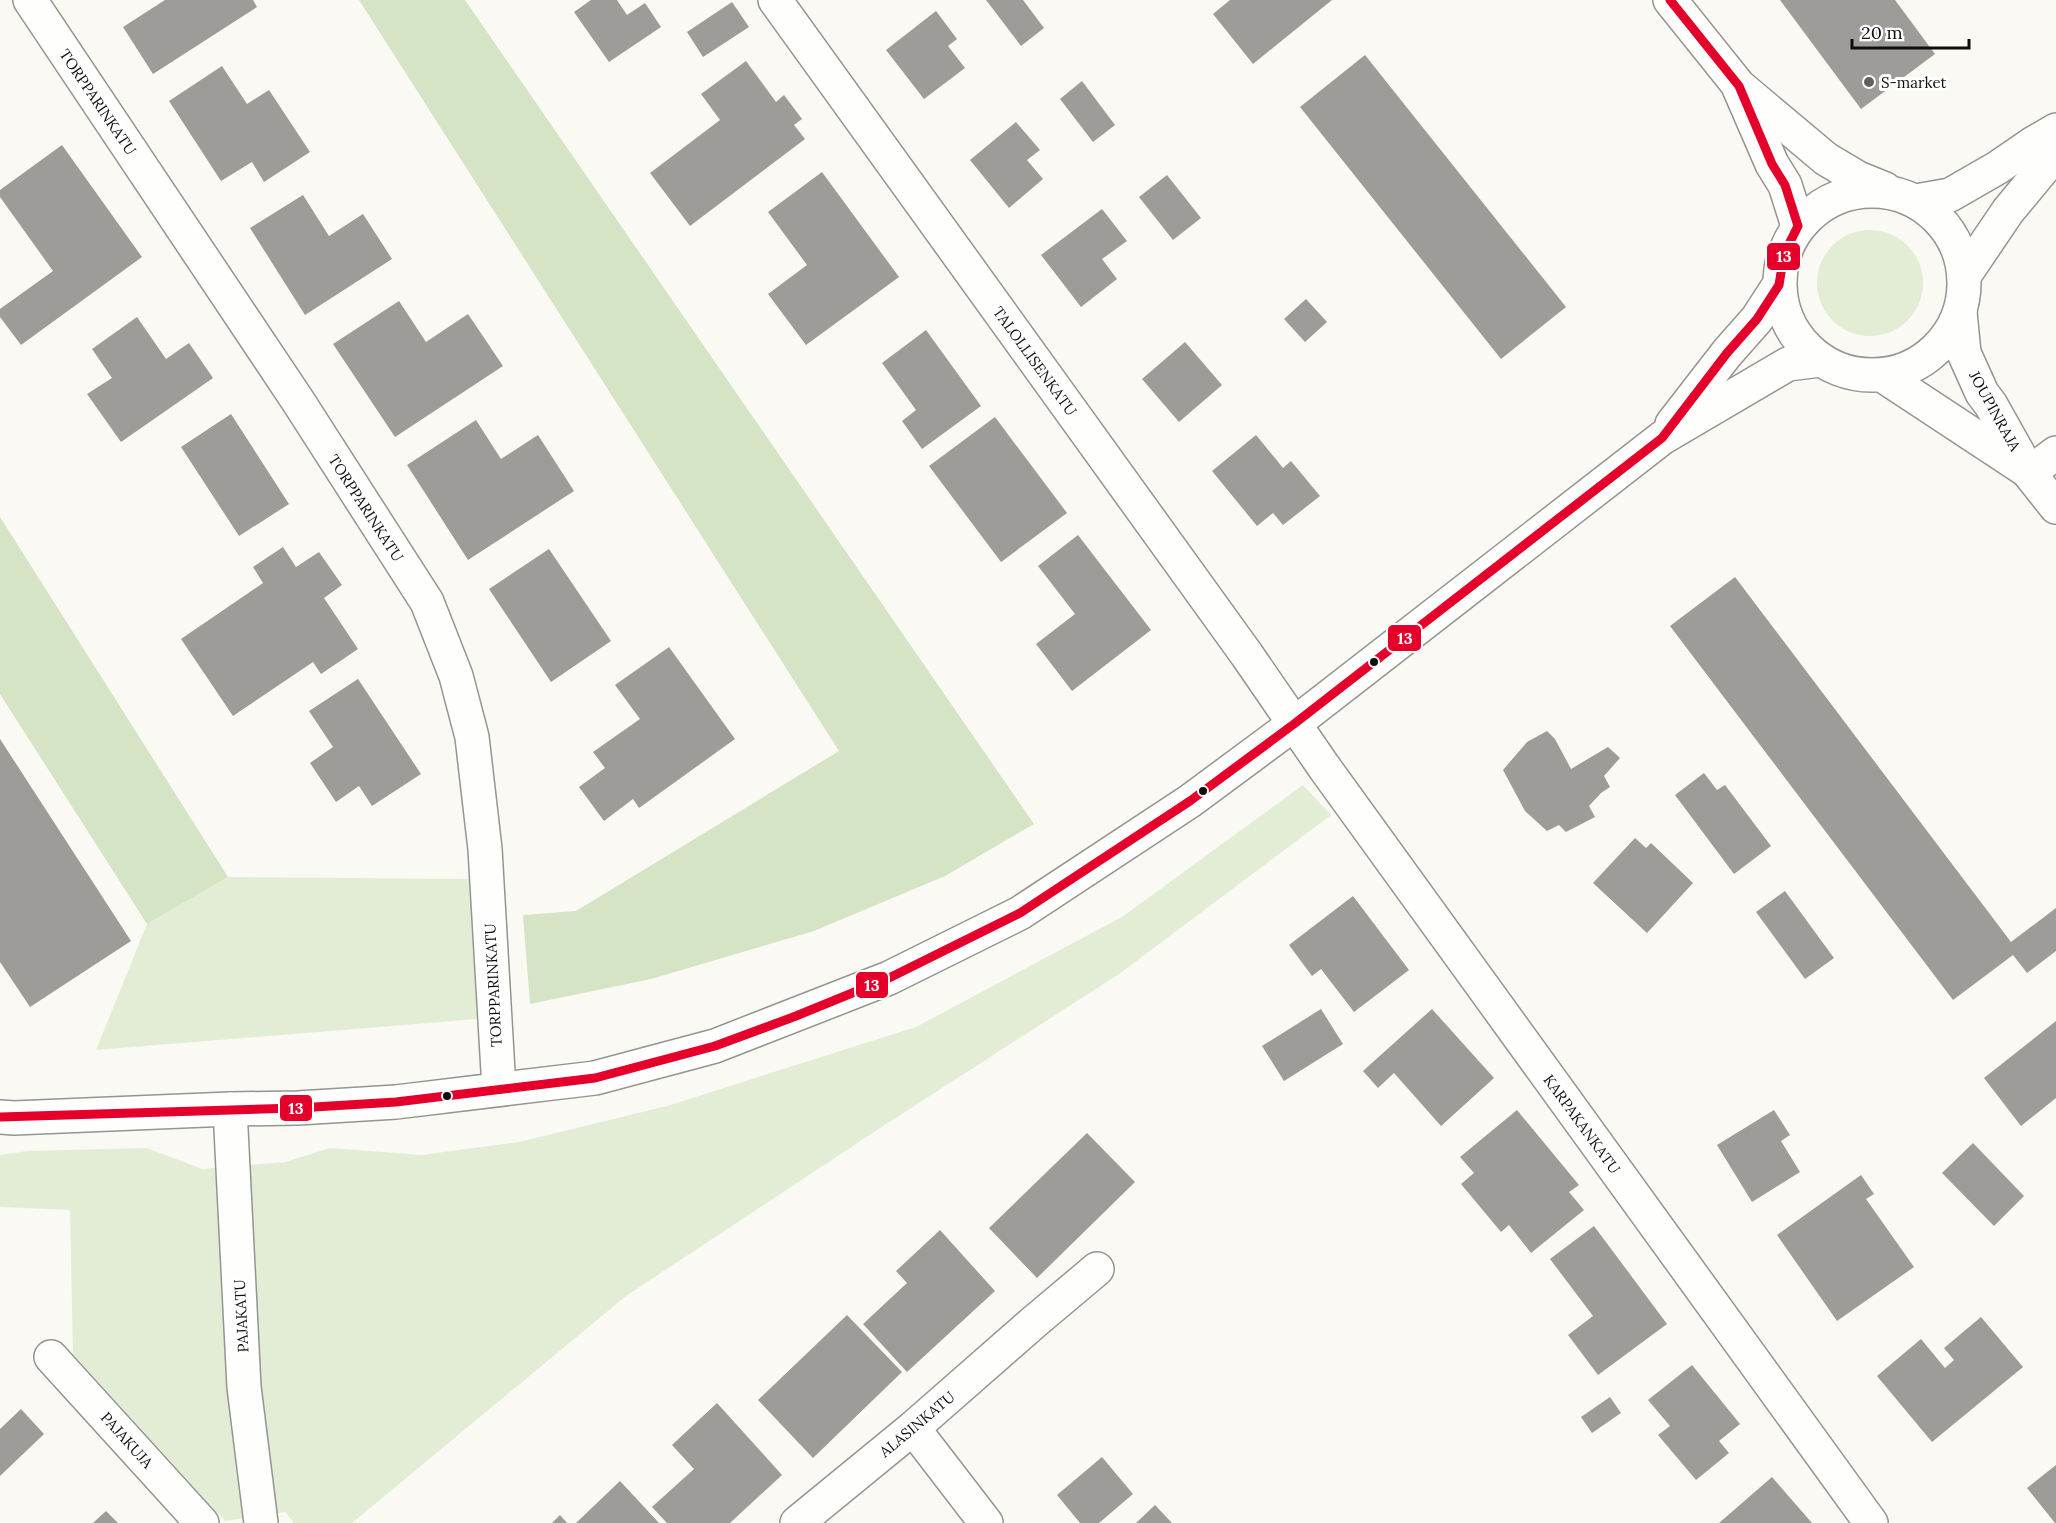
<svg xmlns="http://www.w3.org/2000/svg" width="2056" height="1523" viewBox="0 0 2056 1523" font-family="Lora,serif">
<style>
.green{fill:#e3edd6}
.forest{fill:#d5e4c5}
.building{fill:#9e9c98}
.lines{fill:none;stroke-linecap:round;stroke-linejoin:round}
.minor-casing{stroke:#949491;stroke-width:36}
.minor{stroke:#fefefd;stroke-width:33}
.bus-1-casing{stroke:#fff;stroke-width:14}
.bus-1{stroke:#e4002b;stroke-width:9}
.poi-dot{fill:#61605e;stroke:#fff;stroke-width:2}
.bus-dot{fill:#0e0e0e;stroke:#fff;stroke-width:2}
.labels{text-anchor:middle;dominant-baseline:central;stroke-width:6;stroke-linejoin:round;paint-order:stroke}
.poi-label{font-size:15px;fill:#0e0e0e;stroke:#fff;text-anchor:start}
.street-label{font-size:15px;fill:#0e0e0e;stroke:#fff}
.line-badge{stroke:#fff;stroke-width:2}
.badge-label{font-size:16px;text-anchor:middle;font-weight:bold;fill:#fff}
</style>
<rect width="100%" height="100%" fill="#faf9f3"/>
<g class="green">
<circle cx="1870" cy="283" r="53"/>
<polygon points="1303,785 1331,815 1119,974 880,1128 626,1296 352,1523 294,1523 285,1512 225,1521 73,1354 70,1210 0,1207 0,1155 27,1151 147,1148 202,1169 285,1162 330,1148 421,1155 519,1142 667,1106 916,1027 1122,917"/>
<polygon points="228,877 469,879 477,1019 96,1050 147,924"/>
</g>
<g class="forest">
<polygon points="359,0 465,0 1034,824 945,876 814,931 651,979 530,1004 523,915 576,911 839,751"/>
<polygon points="0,517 228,877 147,924 0,694"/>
</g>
<g class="building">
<polygon points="165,0 253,0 257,7 153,74 123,27"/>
<polygon points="591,0 617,0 627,15 645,3 661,27 609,62 574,12"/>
<polygon points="986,0 1023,0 1044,28 1021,46"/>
<polygon points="1230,0 1332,0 1253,64 1213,14"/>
<polygon points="1780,0 1895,0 1935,54 1861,109"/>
<polygon points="732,2 749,27 703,57 687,32"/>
<polygon points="936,11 957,39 948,46 965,68 924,99 886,50"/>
<polygon points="1365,55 1566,307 1501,359 1300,107"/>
<polygon points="746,61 776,102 784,95 802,119 794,125 805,139 690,226 650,173 720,120 701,94"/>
<polygon points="222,66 247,104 269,90 310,152 264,182 252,162 221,181 169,101"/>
<polygon points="1082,81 1115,125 1093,142 1060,99"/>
<polygon points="1016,122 1040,150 1027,160 1043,179 1009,208 970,160"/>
<polygon points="62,145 142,257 21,345 0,317 0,309 53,271 0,197 0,190"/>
<polygon points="822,172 899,277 806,345 768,294 807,265 768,212"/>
<polygon points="1167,175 1201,218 1173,240 1139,197"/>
<polygon points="303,195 329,236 363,214 392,259 305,315 250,228"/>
<polygon points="1102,209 1127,241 1102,259 1117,279 1081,307 1041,255"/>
<polygon points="1306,299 1327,322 1305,342 1284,319"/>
<polygon points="399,301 426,342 468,314 503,366 395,437 333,344"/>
<polygon points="137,317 166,359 189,343 213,378 121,442 87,394 112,378 92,349"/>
<polygon points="926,330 981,406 922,449 902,421 916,410 882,363"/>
<polygon points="1185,342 1222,385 1179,422 1142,379"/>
<polygon points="231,414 289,504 239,536 181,447"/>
<polygon points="995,417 1067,513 1001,562 929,466"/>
<polygon points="476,420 501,459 538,435 574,491 468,560 407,465"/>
<polygon points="1256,435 1283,468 1291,461 1320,496 1283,525 1273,513 1257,526 1212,471"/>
<polygon points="1078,535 1151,630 1072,691 1036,644 1075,614 1038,566"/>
<polygon points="283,547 296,567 319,552 342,585 324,598 358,649 321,674 313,662 233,716 181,639 263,583 253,567"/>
<polygon points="549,549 611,641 551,682 489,589"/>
<polygon points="1735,577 2011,942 2056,908 2056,951 2027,973 2013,955 1953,1000 1670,626"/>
<polygon points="669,647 735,739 639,808 633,799 604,821 579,787 605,768 593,752 640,719 615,685"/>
<polygon points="358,679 421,774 372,806 359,786 336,802 310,763 333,747 309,711"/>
<polygon points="1547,731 1555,739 1571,769 1608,747 1620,758 1604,776 1610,787 1601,793 1589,806 1595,817 1566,832 1559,825 1547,831 1525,811 1503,770 1527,742"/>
<polygon points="0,739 131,941 30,1007 0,962"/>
<polygon points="1704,773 1717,790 1725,785 1771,846 1734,874 1675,795"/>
<polygon points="1635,838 1646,848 1651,843 1693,883 1647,933 1593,883"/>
<polygon points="1785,891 1834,958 1805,979 1756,912"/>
<polygon points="1353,896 1409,970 1354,1012 1321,969 1312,976 1289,945"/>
<polygon points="1321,1009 1343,1044 1284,1081 1262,1046"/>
<polygon points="1432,1009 1494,1078 1441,1126 1394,1073 1378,1088 1363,1071"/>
<polygon points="2056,1021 2056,1098 2021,1126 1984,1078"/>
<polygon points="1517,1110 1579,1185 1569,1192 1584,1210 1531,1253 1509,1225 1501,1232 1461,1184 1474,1173 1460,1157"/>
<polygon points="1774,1110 1790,1135 1781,1141 1800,1172 1752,1202 1717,1145"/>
<polygon points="1087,1133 1135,1182 1037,1278 989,1228"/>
<polygon points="1973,1143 2024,1196 1994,1226 1942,1173"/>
<polygon points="1861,1175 1874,1194 1866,1199 1914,1267 1837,1321 1777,1235"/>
<polygon points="1594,1226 1667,1324 1598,1375 1568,1335 1593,1316 1550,1259"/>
<polygon points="940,1230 995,1291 907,1372 863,1324 907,1283 896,1271"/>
<polygon points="847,1315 902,1372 813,1458 758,1400"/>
<polygon points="1981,1317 2023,1367 1932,1442 1877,1376 1921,1339 1945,1368 1954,1360 1944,1348"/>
<polygon points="1692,1365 1740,1424 1719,1441 1729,1453 1696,1480 1658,1435 1670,1426 1648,1400"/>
<polygon points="1610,1397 1621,1413 1592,1433 1581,1417"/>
<polygon points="717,1403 782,1475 730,1523 667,1523 652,1507 694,1469 672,1445"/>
<polygon points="21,1409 44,1434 0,1476 0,1429"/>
<polygon points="1102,1457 1133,1494 1099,1523 1080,1523 1057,1495"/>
<polygon points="2056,1465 2056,1523 2055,1523 2027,1488"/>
<polygon points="1772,1477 1812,1523 1719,1523"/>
<polygon points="620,1481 659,1523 576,1523"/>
<polygon points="1155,1505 1172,1523 1136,1523"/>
<polygon points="106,1511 118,1523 93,1523"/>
<polygon points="560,1515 567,1523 552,1523"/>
</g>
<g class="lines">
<g class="minor-casing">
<g id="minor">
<polyline points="30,0 298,401 427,602 456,676 472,737 485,849 499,1089"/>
<polyline points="775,0 1247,655 1324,767 1871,1523"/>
<polyline points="1670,0 1739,86 1826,159 1858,178 1885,189"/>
<polyline points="1739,88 1772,164 1785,185 1798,226"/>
<circle cx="1872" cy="283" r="92"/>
<polyline points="1916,201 1950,195 1997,168 2032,144 2056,130"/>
<polyline points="1964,276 2008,211 2056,153"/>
<polyline points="1960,312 1964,353 1982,393 1991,405 2029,473 2056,507"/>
<polyline points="1882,375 2023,468"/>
<polyline points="1672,424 1727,353 1757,319 1779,285"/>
<polyline points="2029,473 2056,453"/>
<polyline points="230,1109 244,1387 261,1523"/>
<polyline points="0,1117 14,1118 230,1109 298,1108 396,1102 595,1078 715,1046 889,978 1020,913 1190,801 1294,724 1662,438 1788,364 1821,360"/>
<polyline points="51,1357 202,1523"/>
<polyline points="913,1428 986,1523"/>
<polyline points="797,1523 913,1428 1034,1322 1097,1269"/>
</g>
</g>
<use href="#minor" class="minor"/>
<g class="bus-1-casing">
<polyline id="bus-1" points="0,1117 298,1108 396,1102 595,1078 715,1046 796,1016 889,978 1020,913 1190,801 1294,724 1662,438 1727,353 1757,319 1779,285 1784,254 1798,226 1785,185 1772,164 1739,86 1670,0"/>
</g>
<use href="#bus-1" class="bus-1"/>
</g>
<circle class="poi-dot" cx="1869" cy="82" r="6"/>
<g class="bus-dot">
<circle cx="1374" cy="662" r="5"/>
<circle cx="1203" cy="791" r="5"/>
<circle cx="447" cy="1096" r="5"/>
</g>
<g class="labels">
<g class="poi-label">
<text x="1881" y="82">S-market</text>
</g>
<g class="street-label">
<text transform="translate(98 102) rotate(56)">TORPPARINKATU</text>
<text transform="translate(1035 361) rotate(54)">TALOLLISENKATU</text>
<text transform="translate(1995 411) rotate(61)">JOUPINRAJA</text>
<text transform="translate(366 508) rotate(57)">TORPPARINKATU</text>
<text transform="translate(493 985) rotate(-93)">TORPPARINKATU</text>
<text transform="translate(1582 1124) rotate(54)">KARPAKANKATU</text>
<text transform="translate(241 1316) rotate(-93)">PAJAKATU</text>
<text transform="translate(917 1424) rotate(-40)">ALASINKATU</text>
<text transform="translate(127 1440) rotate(48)">PAJAKUJA</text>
</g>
</g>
<g class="line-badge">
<rect x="1766" y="242" width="35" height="29" rx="6" fill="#e4002b"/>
<rect x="1387" y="624" width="35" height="28" rx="6" fill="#e4002b"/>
<rect x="855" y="971" width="34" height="28" rx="6" fill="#e4002b"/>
<rect x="279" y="1094" width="34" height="28" rx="6" fill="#e4002b"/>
</g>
<g class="badge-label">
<text x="1784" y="262">13</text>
<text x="1405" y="644">13</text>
<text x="872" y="991">13</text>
<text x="296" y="1114">13</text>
</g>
<path d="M1852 39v9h117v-9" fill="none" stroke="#0e0e0e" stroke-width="3"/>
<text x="1861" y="39" font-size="18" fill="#0e0e0e" stroke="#ffffff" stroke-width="4.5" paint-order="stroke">20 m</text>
</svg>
